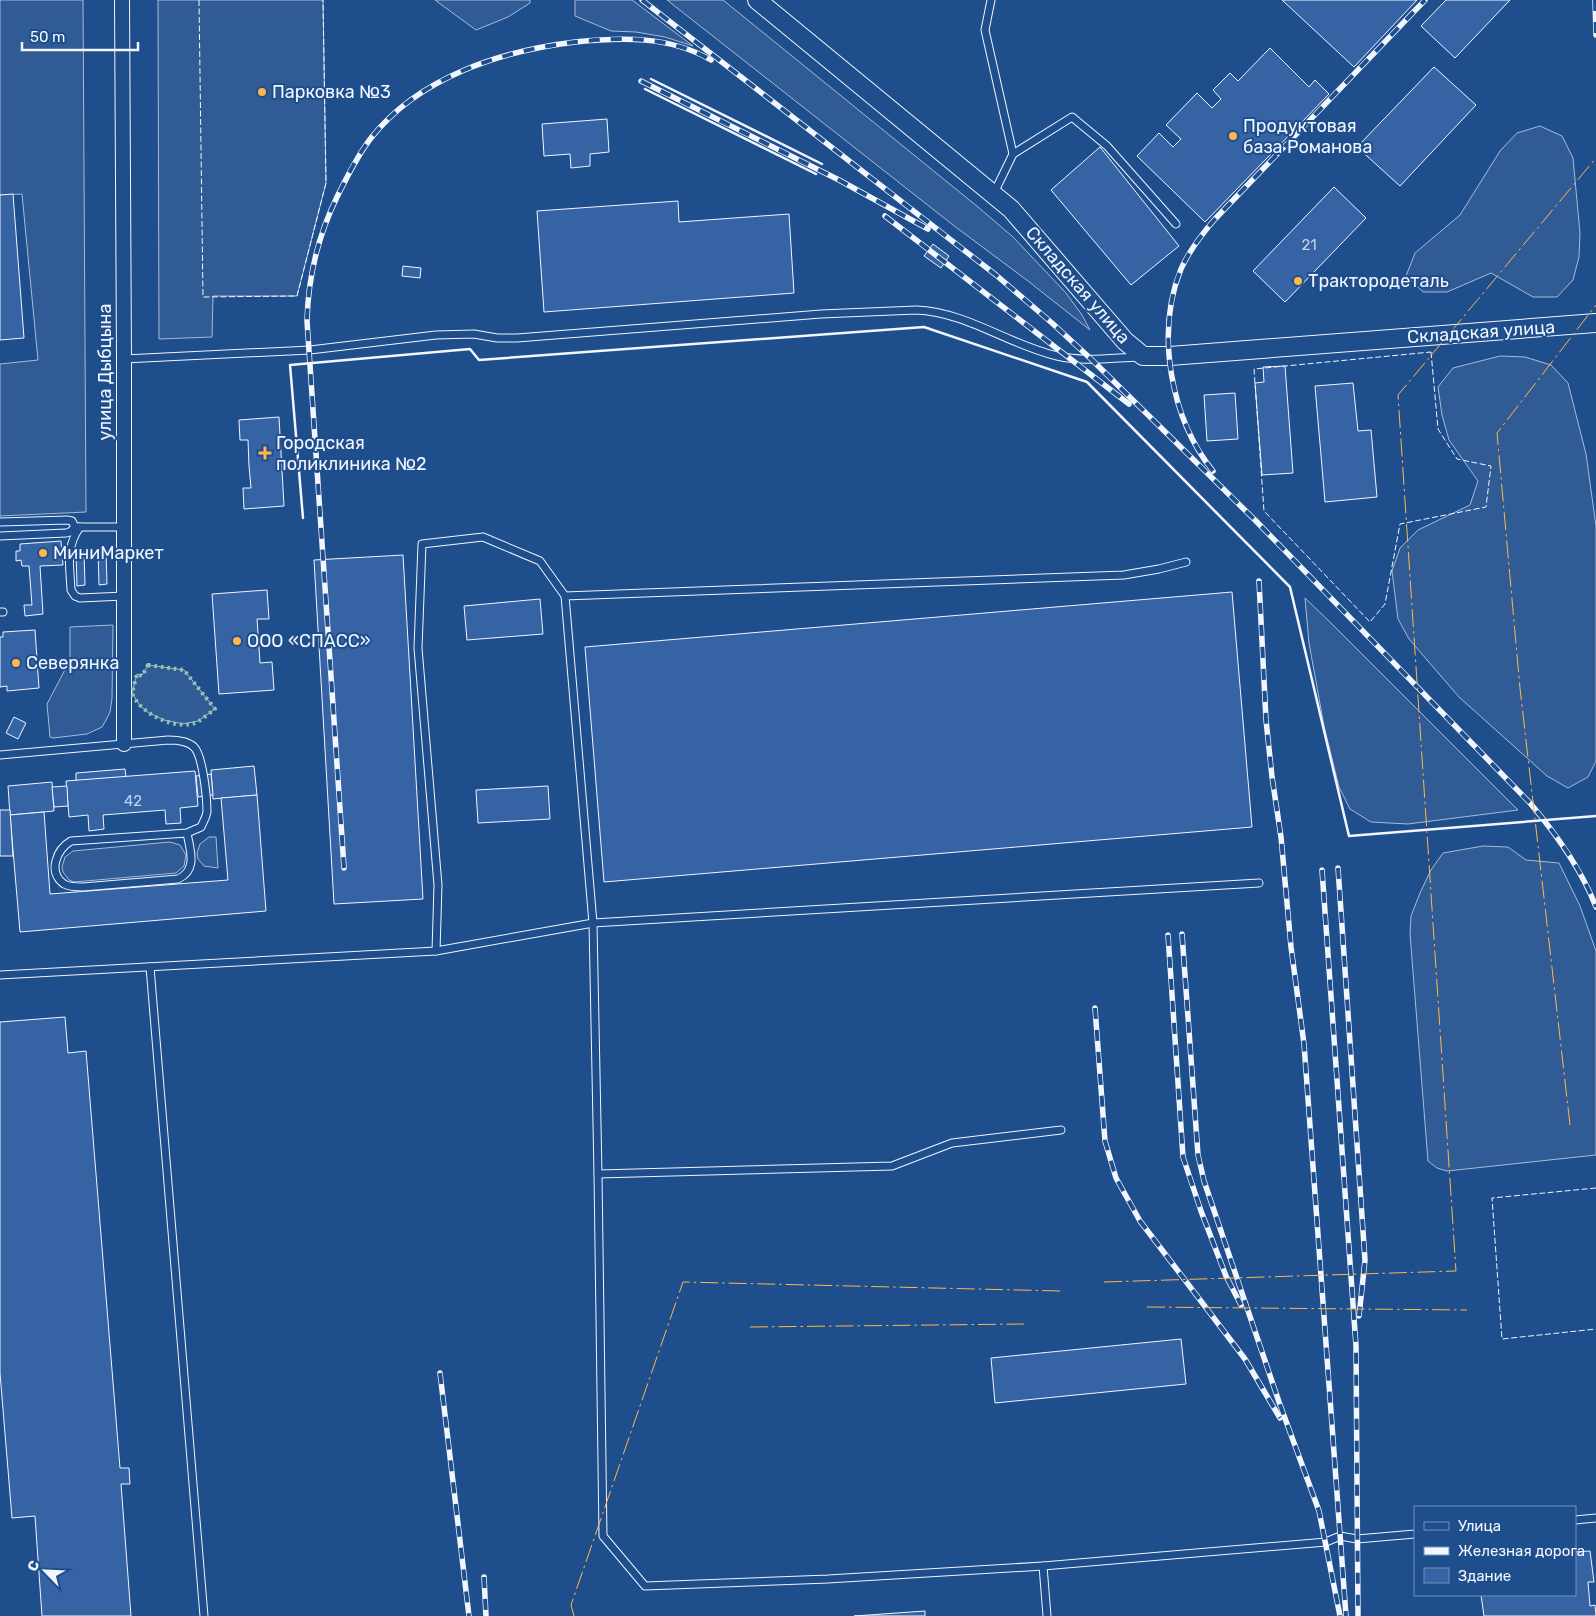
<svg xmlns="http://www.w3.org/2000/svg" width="1596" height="1616" viewBox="0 0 1596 1616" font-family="Rubik,sans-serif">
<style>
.built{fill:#305b95;stroke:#a8bbd7}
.building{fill:#3563a3;stroke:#f2f6ff}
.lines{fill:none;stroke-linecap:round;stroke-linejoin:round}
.service-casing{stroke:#f2f6ff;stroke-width:9}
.minor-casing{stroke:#f2f6ff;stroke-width:16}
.tertiary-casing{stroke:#f2f6ff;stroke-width:20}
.service{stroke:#1f4e8c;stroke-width:7}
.minor{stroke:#1f4e8c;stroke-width:14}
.tertiary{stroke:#1f4e8c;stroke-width:18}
.rail-casing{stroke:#f2f6ff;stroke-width:5.5}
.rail{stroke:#1f4e8c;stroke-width:4;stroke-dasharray:11;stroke-linecap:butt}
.hedge{stroke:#97c8a6;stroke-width:4;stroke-dasharray:2.5 4;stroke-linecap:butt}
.fence{stroke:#f2f6ff;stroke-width:1;stroke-dasharray:6 2.5;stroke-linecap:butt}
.wall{stroke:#f2f6ff;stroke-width:2.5}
.power{stroke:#ffb74d;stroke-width:1;stroke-dasharray:18 4 2.5 4;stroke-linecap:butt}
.poi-dot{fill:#ffb74d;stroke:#1f4e8c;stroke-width:2}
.labels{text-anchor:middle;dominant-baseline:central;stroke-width:4;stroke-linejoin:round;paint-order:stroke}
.number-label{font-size:15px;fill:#c3d1e8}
.poi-label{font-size:18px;fill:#f2f6ff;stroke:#1f4e8c;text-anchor:start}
.street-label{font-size:18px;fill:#f2f6ff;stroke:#1f4e8c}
</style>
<rect width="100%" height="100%" fill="#1f4e8c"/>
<g class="built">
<polygon points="0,0 83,0 86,512 0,516 0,364 38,360 22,194 0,195"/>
<polygon points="158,0 323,0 326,183 297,296 213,296 212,337 159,339"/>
<polygon points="435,0 530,0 530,3 508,17 476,30"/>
<polygon points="575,0 632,0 693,46 665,37 636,32 611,31 575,16"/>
<polygon points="667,0 723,0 978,207 1013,237 1066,293 1082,315 1090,330 1028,281 953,225"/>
<polygon points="1540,126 1562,136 1573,158 1580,233 1579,257 1573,280 1557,297 1533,297 1491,273 1447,292 1423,292 1406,276 1415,253 1460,215 1500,151 1517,133"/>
<polygon points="1500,356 1525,357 1551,365 1568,383 1586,454 1596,526 1596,761 1588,777 1568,788 1547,776 1459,697 1409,639 1398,619 1392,571 1400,548 1418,530 1470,505 1478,481 1449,440 1442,415 1438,387 1453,368"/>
<polygon points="1305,598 1332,624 1518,810 1408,824 1371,822 1350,809 1339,787 1324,726 1309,643"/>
<polygon points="113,625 112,699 110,712 105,722 102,727 87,734 53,738 50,737 47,704 70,660 70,627"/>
<polygon points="148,665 184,670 215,709 198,721 183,724 164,720 149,713 140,706 132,693 137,674 142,675"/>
<polygon points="209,837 216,837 218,868 204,866 198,859 197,853 200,844"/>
<polygon points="170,842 180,845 186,855 184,866 176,873 74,882 69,880 63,872 62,867 65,857 73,851"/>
<polygon points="1483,846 1508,847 1526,860 1559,863 1580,906 1596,951 1596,1155 1447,1171 1437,1168 1428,1161 1410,934 1411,916 1420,893 1431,870 1443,853"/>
</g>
<g class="building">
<polygon points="1282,0 1417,0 1354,67"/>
<polygon points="1446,0 1510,0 1455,58 1421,26"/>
<polygon points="1270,48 1309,87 1315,80 1329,94 1205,222 1137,156 1159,133 1173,147 1181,139 1166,125 1197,93 1212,108 1221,99 1213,90 1230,73 1238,81"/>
<polygon points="1434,67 1476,105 1400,186 1357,147"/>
<polygon points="607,119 609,152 590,154 590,166 571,168 570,154 544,156 542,124"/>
<polygon points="1100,147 1179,246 1131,285 1051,190"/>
<polygon points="1334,187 1366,218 1285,302 1253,271"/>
<polygon points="13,194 24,338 0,340 0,195"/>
<polygon points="678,201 679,222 789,214 794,293 544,312 537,211"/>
<polygon points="933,244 949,256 941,268 924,256"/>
<polygon points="403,266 421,268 420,278 402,276"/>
<polygon points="1285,366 1293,473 1262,475 1255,383 1264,382 1263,367"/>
<polygon points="1353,383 1358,431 1371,430 1377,497 1325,502 1315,386"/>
<polygon points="1235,393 1238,439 1207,441 1204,395"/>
<polygon points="279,417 284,506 244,509 243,488 251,488 249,466 248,440 240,440 239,420"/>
<polygon points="61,541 63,565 40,566 43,614 25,616 24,605 32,605 29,566 22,566 21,560 16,561 16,551 20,551 20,544"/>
<polygon points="98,551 106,551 107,584 99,585"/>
<polygon points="76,552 84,552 85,585 77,586"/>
<polygon points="403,555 423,899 334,904 314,560"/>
<polygon points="267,590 269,619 257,619 260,663 272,662 274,690 219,694 212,594"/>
<polygon points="1232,592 1252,827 604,882 585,647"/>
<polygon points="540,599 543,634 467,640 464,606"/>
<polygon points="35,630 39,688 7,691 7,686 0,687 0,637 3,637 3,632"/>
<polygon points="14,717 26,723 18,739 6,733"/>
<polygon points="254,766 257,795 213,799 211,770"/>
<polygon points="125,769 126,777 76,781 76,773"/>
<polygon points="195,771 198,806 180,808 181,823 166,824 165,810 103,815 104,829 89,831 88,815 69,817 66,781"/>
<polygon points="211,774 213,795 198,797 196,776"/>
<polygon points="52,782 54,811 10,815 8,786"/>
<polygon points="67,786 68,806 54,807 52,787"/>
<polygon points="548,786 550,819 478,823 476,790"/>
<polygon points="257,795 266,911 20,932 10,815 44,812 50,894 228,880 221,798"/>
<polygon points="0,810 10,810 13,856 0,856"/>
<polygon points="65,1017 68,1053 86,1051 120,1468 129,1468 130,1484 121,1484 131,1616 42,1616 35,1516 12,1518 0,1373 0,1022"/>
<polygon points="1181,1339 1186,1384 995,1403 991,1358"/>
<polygon points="1590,1551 1594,1582 1588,1582 1590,1606 1595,1605 1596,1616 1484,1616 1481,1595 1575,1595 1575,1552"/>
<polygon points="925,1611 925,1616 854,1616"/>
</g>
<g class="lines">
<g class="service-casing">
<g id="service">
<polyline points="991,0 985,30 1013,154 994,193"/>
<polyline points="1013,154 1072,117 1107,146 1176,224"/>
<path d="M124,359L310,350L436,335L474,334L497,338H517L821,314L916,310C967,312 1009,345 1057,356C1084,362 1111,358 1138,357"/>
<polyline points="0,522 67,520 72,521 75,527"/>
<path d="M80,527C65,548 70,566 71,590L75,596L80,598L124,596"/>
<polyline points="0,536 66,533 70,532 75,527 124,527"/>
<polyline points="1186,562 1159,569 1124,575 565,596 593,923 598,1174 603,1536 645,1586 828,1579 1043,1566 1326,1542 1340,1536 1357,1539 1415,1534"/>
<polyline points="0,612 3,612"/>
<path d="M0,755L168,740C177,740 188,741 194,747C203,756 207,799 207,812C206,818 203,822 201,827L187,833L71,841C57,849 47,872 64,884C69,887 77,887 83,887L178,879C198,870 190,850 187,833"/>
<polyline points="436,951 438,885 418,648 422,544 483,537 540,561 565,596"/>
<polyline points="150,967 204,1616"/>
<polyline points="0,975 436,951 593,923 1259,883"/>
<polyline points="598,1174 892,1166 952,1143 1061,1130"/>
<polyline points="1575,1520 1596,1518"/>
<polyline points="1043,1566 1047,1616"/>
</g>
</g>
<g class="minor-casing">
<polyline id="minor" points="122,0 124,359 124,744"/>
</g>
<g class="tertiary-casing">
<polyline id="tertiary" points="757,0 1011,209 1125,341 1143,356 1170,356 1596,323"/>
</g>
<use href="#service" class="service"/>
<use href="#minor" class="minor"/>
<use href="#tertiary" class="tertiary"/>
<g class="rail-casing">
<g id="rail">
<path d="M642,0L996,275L1052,323L1091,359L1256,521L1530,803C1556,834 1581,868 1596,907"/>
<polyline points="1595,0 1596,35"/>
<polyline points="641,81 839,180 928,229"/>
<polyline points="885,216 1129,404"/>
<path d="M1213,471C1171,419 1155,333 1181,269C1189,251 1202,234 1215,219L1425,0"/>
<polyline points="1259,581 1266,720 1272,777 1281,837 1291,947 1304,1044 1346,1616"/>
<path d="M344,868L307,321C308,278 318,236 337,197C347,177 357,156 371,138C419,77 501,51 575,42C622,37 670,36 711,60"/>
<polyline points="1338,868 1365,1260 1359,1316"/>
<polyline points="1322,870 1356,1346 1358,1616"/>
<polyline points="1182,934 1198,1155 1204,1181 1279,1402 1319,1511 1340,1616"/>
<polyline points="1168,935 1183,1157 1201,1211 1226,1276 1241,1305"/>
<polyline points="1095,1008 1105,1141 1116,1178 1140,1221 1245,1359 1280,1418"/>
<polyline points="440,1373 469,1616"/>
<polyline points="484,1577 486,1616"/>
</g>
</g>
<use href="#rail" class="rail"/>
<path class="hedge" d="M148,665L184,670L215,709C208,714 200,722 192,724C170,728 140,713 132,693L137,674L142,676Z"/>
<g class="fence">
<polyline points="199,0 203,297 297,296 326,183 323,0"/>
<polygon points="1431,352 1438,429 1457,459 1491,466 1486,507 1400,524 1385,604 1370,622 1264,511 1254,369"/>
<polyline points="1596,1188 1492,1198 1502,1339 1596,1329"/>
</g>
<g class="wall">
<polyline points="651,79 822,164"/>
<polyline points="645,89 816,174"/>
<polyline points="303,518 290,365 470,349 479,360 924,327 1087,382 1290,587 1349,836 1596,816"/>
</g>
<g class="power">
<polyline points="1570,1125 1520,688 1497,433 1596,305"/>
<polyline points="1104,1282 1456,1271 1398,395 1596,158"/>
<polyline points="1147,1307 1467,1310"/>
<polyline points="750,1327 1024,1324"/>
<polyline points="574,1616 571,1605 683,1282 1060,1291"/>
</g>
</g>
<g class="poi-dot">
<circle cx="262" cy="92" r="5"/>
<circle cx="1233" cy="136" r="5"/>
<circle cx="1298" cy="281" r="5"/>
<path d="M262.5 445.5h5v5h5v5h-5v5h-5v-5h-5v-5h5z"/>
<circle cx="43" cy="553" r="5"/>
<circle cx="237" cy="641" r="5"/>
<circle cx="16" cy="663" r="5"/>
</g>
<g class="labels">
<g class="number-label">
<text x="1309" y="245">21</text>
<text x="133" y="801">42</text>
</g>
<g class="poi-label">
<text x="272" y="92">Парковка №3</text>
<text x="1243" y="126">Продуктовая<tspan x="1243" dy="21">база Романова</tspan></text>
<text x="1308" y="281">Трактородеталь</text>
<text x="276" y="443">Городская<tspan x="276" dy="21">поликлиника №2</tspan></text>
<text x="53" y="553">MиниMаркет</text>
<text x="247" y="641">ООО «СПАСС»</text>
<text x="26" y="663">Северянка</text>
</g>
<g class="street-label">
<text transform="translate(1078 285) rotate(49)">Складская улица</text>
<text transform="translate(1481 332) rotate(-4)">Складская улица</text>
<text transform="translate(105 372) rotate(-90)">улица Дыбцына</text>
</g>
</g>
<rect x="1414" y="1506" width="162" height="90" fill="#1f4e8c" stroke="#7391ba"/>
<rect x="1424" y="1522" width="25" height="8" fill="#1f4e8c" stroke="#7391ba"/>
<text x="1458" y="1531" font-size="15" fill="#f2f6ff">Улица</text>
<rect x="1424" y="1547" width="25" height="8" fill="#f2f6ff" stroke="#7391ba"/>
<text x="1458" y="1556" font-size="15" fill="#f2f6ff">Железная дорога</text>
<rect x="1424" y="1568" width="25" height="15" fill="#3563a3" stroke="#7391ba"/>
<text x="1458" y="1581" font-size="15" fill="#f2f6ff">Здание</text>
<g transform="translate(45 1571) rotate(294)" stroke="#1f4e8c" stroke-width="4" paint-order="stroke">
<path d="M0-4L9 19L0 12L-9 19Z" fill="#f2f6ff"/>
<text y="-8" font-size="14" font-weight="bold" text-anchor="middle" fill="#f2f6ff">С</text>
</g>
<path d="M22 42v8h116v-8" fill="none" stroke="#f2f6ff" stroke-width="2.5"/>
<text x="30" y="42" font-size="15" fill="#f2f6ff" stroke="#1f4e8c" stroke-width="4" paint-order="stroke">50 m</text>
</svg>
